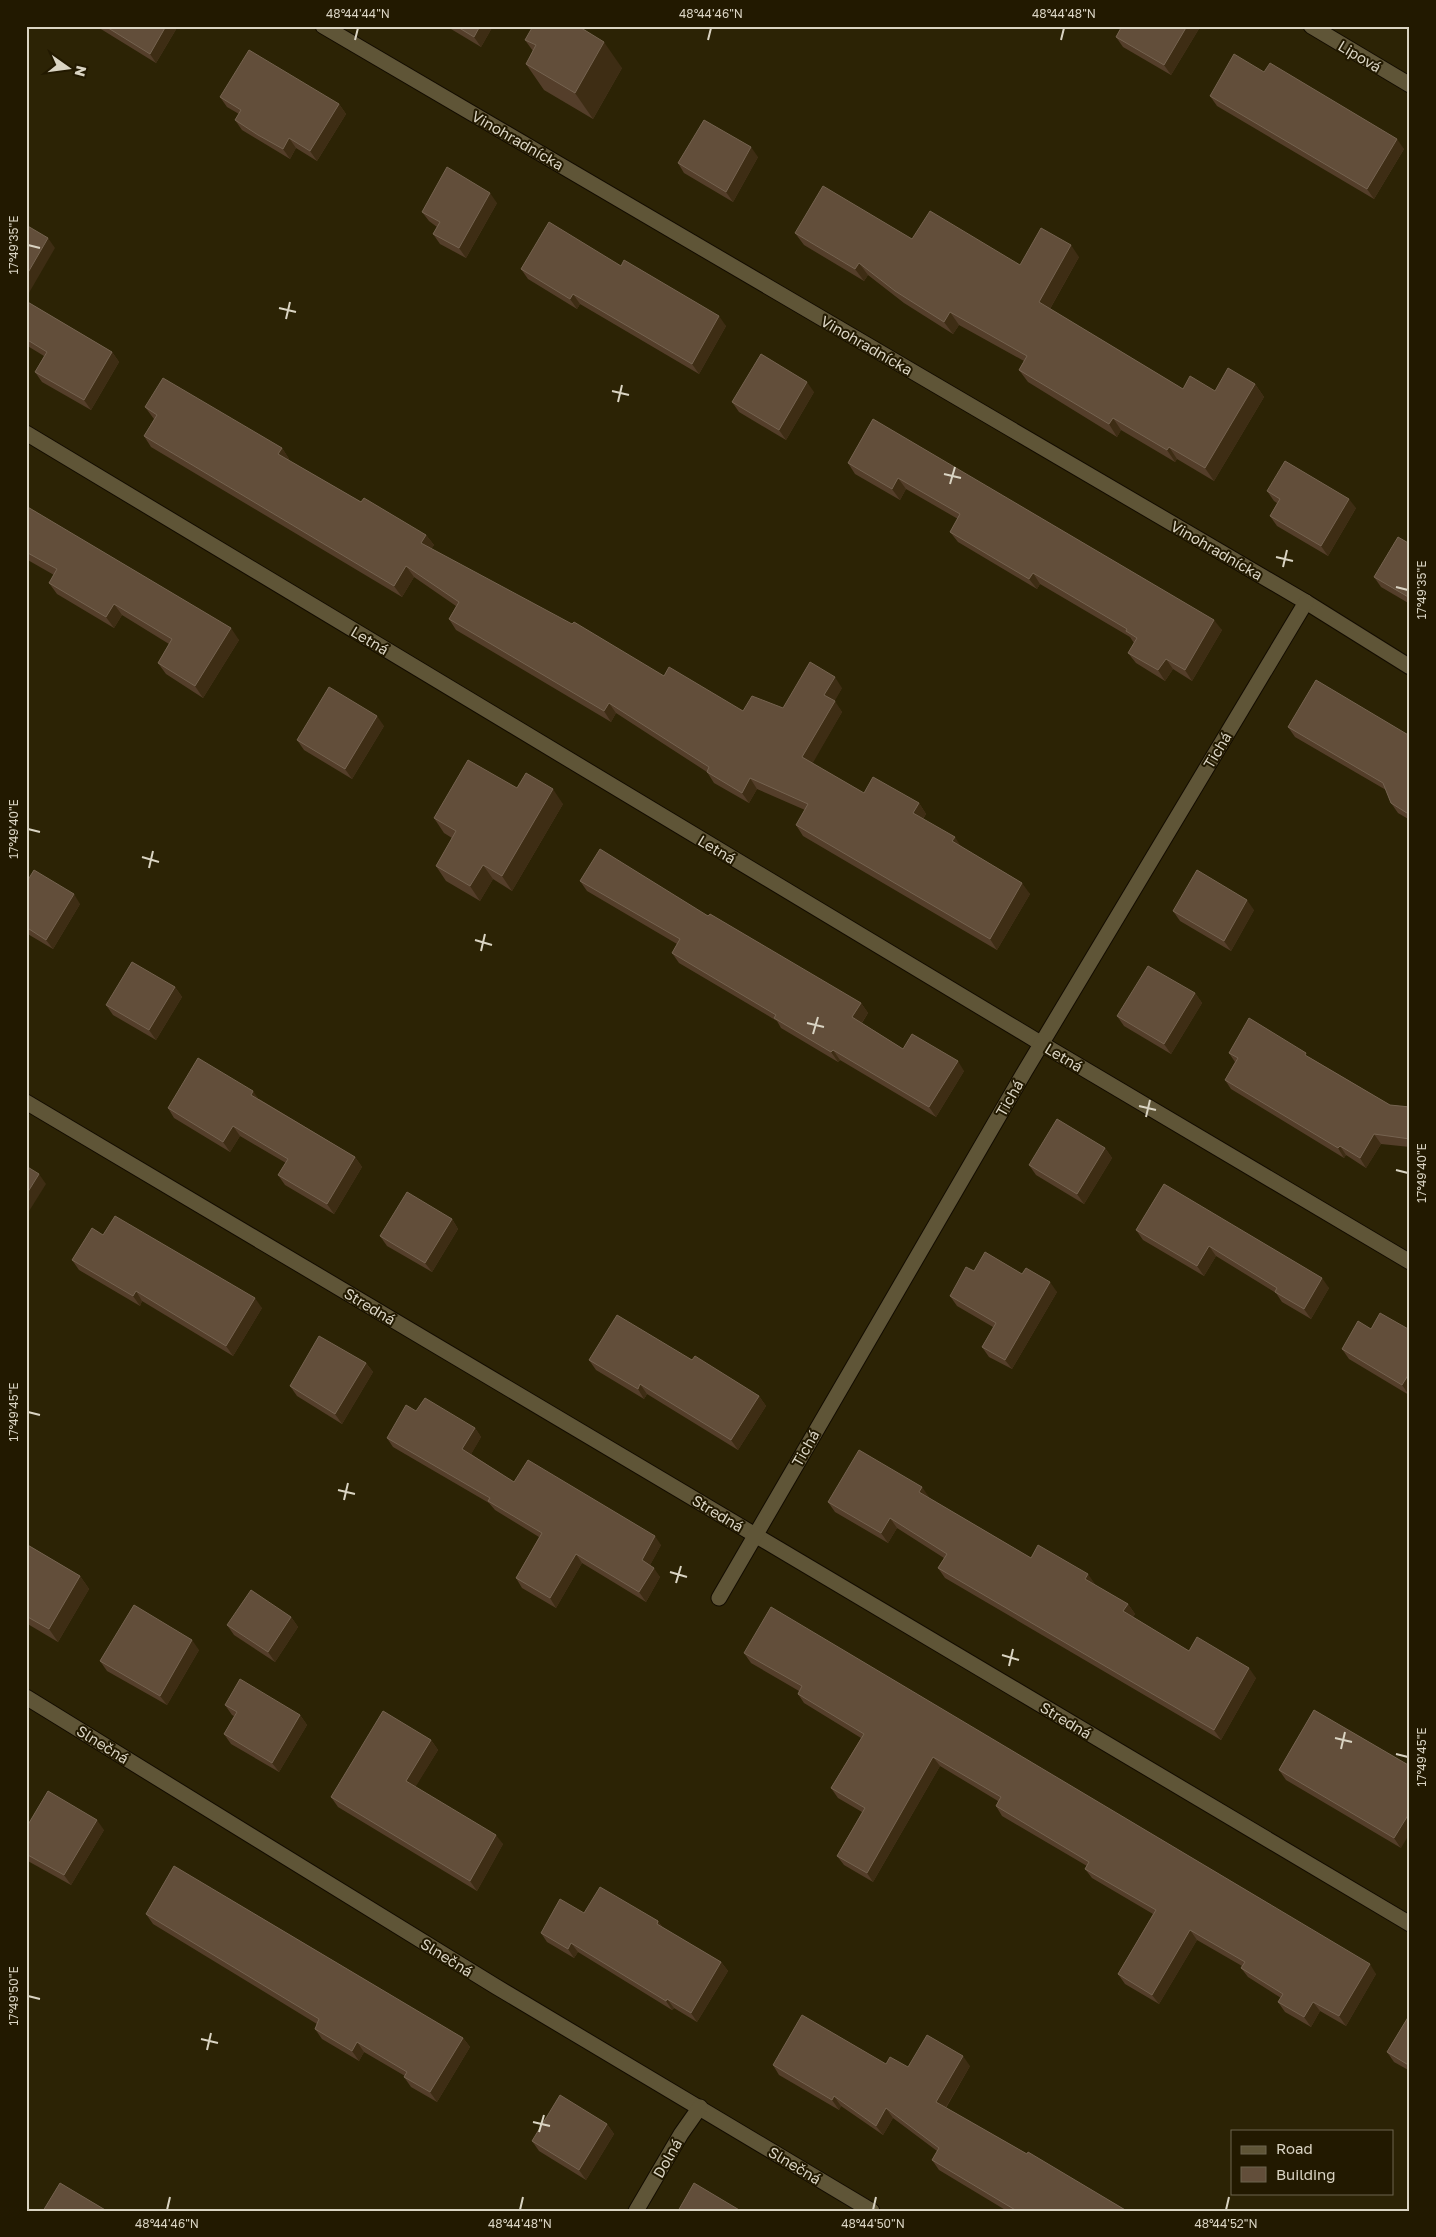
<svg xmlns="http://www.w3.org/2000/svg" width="1436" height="2237" viewBox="0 0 1436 2237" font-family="'Golos Text',sans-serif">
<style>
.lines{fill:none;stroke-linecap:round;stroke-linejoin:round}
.minor-casing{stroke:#130c00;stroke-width:17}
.minor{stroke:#5f5537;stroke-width:15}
.wall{fill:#543e2a}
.shaded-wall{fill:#3e2d14}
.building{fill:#624e3a;stroke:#756350}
.ticks{fill:none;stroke:#dad4c3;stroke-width:2}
.labels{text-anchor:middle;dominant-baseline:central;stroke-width:4;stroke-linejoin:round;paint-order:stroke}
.street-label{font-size:15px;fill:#dad4c3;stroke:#221900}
.neatline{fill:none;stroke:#dad4c3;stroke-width:2}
.ticks-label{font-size:12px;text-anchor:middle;fill:#dad4c3}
</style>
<rect width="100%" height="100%" fill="#2c2305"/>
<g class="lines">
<g class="minor-casing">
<g id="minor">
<polyline points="323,26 1306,602 1410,667"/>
<polyline points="1311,26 1410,85"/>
<polyline points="26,433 1042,1044 1410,1262"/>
<polyline points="26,1102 1410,1924"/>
<polyline points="719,1598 1025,1071 1306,602"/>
<polyline points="26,1697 495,1986 872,2211"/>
<polyline points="636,2211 681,2134 700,2107"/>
</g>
</g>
<use href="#minor" class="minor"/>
</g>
<g class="wall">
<polygon points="96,26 178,26 156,63"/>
<polygon points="446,26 493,26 481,47"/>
<polygon points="1122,26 1199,26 1200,27 1171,75 1123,47 1116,37"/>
<polygon points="525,40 622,68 593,119 544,90 526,64 533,51"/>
<polygon points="1264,72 1404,149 1374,199 1217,106 1210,96"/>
<polygon points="220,97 339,104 346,114 317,161 296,148 290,159 242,130 235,120 239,114 227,107"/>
<polygon points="758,157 733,202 684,173 678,163"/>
<polygon points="497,203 466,258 440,244 433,234 437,227 429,221 422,212"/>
<polygon points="795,233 912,239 1020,265 1079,257 1050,309 1183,389 1215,391 1255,384 1264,397 1214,481 1177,459 1175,462 1121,430 1117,437 1028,382 1019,370 1024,361 959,325 953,334 904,303 868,275 864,281 804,245"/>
<polygon points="621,266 726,326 699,374 580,304 577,309 528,279 521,269"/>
<polygon points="26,301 112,352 119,362 91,410 42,382 35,372 44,356 26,345"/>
<polygon points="814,392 786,440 739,412 732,402"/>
<polygon points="145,407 282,448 289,459 288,460 361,502 426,535 434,545 431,549 664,676 743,711 783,708 842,688 834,701 842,712 812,763 864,793 919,803 926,814 923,819 962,847 1030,894 997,950 803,836 796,825 805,810 757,789 749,803 714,783 707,772 616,713 611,722 456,630 449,619 456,606 414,577 402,597 151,447 144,436 154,419"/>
<polygon points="873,419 1222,630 1192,681 1173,669 1165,681 1136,663 1128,653 1134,643 1130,637 1040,584 1037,589 958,542 950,532 958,519 906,489 900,500 855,474 848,463"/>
<polygon points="1267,491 1356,508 1328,556 1277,526 1270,516 1277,503 1274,501"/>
<polygon points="26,506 239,640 203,698 166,674 158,663 169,644 122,615 114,628 57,594 49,583 54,575 26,559"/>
<polygon points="1410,544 1410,604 1381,587 1374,577"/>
<polygon points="384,726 352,779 304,750 297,740"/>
<polygon points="1288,727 1410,736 1410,820 1398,813 1391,803 1386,790 1295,737"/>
<polygon points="517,788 563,804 512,891 493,879 480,901 446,881 436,866 452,838 444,833 434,818"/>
<polygon points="580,881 708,916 861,1003 868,1013 862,1023 903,1049 964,1071 936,1117 840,1060 838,1062 781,1028 777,1021 679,963 672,953 677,944 587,891"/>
<polygon points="26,883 80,904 53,949 26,933"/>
<polygon points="1254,910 1231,951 1180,921 1173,911"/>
<polygon points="175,987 182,997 156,1040 113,1015 106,1005"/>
<polygon points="1195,993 1202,1003 1171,1054 1124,1026 1117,1016"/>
<polygon points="1229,1053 1309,1057 1390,1105 1410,1107 1410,1147 1381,1144 1366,1168 1346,1155 1344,1158 1231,1089 1225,1080 1235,1062"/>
<polygon points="259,1099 355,1157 362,1167 334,1214 285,1185 278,1175 286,1163 240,1136 230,1152 174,1118 168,1108"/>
<polygon points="1105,1148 1112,1158 1084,1204 1036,1175 1029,1165"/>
<polygon points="1164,1184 1329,1288 1311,1319 1282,1302 1276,1293 1216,1256 1204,1276 1143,1240 1136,1230"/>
<polygon points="452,1219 458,1229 432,1272 387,1246 380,1236"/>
<polygon points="103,1235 262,1308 233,1356 142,1301 140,1306 79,1270 72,1260"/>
<polygon points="974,1271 1022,1274 1057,1292 1012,1369 989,1357 982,1347 993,1327 957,1306 950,1296"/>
<polygon points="1371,1329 1410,1330 1410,1394 1409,1395 1349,1359 1342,1349"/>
<polygon points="589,1360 692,1360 759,1396 766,1406 738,1450 647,1394 644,1399 596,1370"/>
<polygon points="366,1363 373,1372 342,1424 297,1396 290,1386"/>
<polygon points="416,1411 475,1428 481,1437 471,1454 514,1482 661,1545 650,1565 660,1577 646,1602 582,1563 556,1608 522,1588 516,1578 539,1537 495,1510 489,1503 393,1447 387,1438"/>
<polygon points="929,1497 929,1498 1031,1558 1095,1584 1095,1585 1128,1604 1135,1614 1133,1617 1189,1651 1256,1678 1221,1740 945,1578 938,1568 944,1558 897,1528 888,1543 835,1512 828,1502"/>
<polygon points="26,1544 80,1576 89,1589 58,1642 26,1623"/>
<polygon points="291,1617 298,1627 275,1662 234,1635 227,1625"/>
<polygon points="199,1650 167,1705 107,1671 100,1661"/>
<polygon points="744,1653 1376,1974 1346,2026 1320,2011 1311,2027 1285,2012 1278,2002 1281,1998 1248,1977 1241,1968 1242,1966 1197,1940 1159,2004 1125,1984 1118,1974 1153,1914 1092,1878 1085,1869 1087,1866 1002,1816 996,1806 998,1801 940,1766 873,1882 844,1865 837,1856 862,1812 838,1798 831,1788 861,1738 804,1703 798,1694 799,1691 751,1663"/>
<polygon points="225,1705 300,1715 307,1725 279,1772 231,1744 224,1734 234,1716 232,1715"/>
<polygon points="1314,1710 1401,1848 1286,1780 1279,1770"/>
<polygon points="431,1740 438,1750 415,1787 503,1844 477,1891 338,1807 331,1797"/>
<polygon points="26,1828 104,1830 71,1885 26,1860"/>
<polygon points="584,1913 658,1921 663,1928 721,1962 728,1971 697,2022 674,2008 672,2010 578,1952 574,1958 547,1942 541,1933"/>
<polygon points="146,1914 463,2038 470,2047 437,2102 411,2087 404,2077 405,2076 364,2052 359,2061 322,2039 315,2029 317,2024 153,1924"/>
<polygon points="1410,2014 1410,2071 1394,2062 1387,2052"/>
<polygon points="886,2064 908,2067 970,2066 946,2108 1127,2211 1007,2211 939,2170 932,2160 937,2151 893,2118 883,2135 841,2106 839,2110 779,2075 773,2065"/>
<polygon points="607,2124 614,2134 586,2180 539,2151 532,2141"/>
</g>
<g class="shaded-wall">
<polygon points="166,26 178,26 156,63 150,54"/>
<polygon points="480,26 493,26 481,47 474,37"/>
<polygon points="1187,26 1199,26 1200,27 1171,75 1164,65"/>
<polygon points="604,42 622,68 593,119 575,93"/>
<polygon points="339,104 346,114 317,161 310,151"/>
<polygon points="289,138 296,148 290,159 283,149"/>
<polygon points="1397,139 1404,149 1374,199 1367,189"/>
<polygon points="751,147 758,157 733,202 726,192"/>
<polygon points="490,193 497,203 466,258 459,248"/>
<polygon points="48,238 55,248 26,298 26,276"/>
<polygon points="1071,245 1079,257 1047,314 1039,302"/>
<polygon points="859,263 868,275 864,281 855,269"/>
<polygon points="573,294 580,304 577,309 570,299"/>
<polygon points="950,312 959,325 953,334 944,322"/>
<polygon points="719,316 726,326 699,374 692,364"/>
<polygon points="112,352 119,362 91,410 84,400"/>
<polygon points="807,382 814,392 786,440 779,430"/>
<polygon points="1255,384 1264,397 1214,481 1205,468"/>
<polygon points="1113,418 1121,430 1117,437 1109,424"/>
<polygon points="1169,447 1177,459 1175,462 1167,450"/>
<polygon points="282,448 289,459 285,465 278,454"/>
<polygon points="898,478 906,489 900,500 892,489"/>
<polygon points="1349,499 1356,508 1328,556 1321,546"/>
<polygon points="426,535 434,545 428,554 421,543"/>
<polygon points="406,566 414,577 402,597 394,586"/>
<polygon points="1033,573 1040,584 1037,589 1029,579"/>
<polygon points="114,604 122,615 114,628 106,617"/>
<polygon points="1214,620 1222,630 1192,681 1185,670"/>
<polygon points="231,628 239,640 203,698 195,686"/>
<polygon points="1166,659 1173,669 1165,681 1158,670"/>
<polygon points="835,677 842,688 832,706 824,695"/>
<polygon points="835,701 842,712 810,768 802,757"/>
<polygon points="609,703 616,713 611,722 604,711"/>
<polygon points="377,716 384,726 352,779 345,769"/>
<polygon points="750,778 757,789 749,803 742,793"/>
<polygon points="553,789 563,804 512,891 502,876"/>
<polygon points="919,803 926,814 920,823 913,813"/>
<polygon points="955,837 962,848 952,841"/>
<polygon points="483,865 493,879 480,901 470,886"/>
<polygon points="1022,883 1030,894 997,950 990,939"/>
<polygon points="74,894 80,904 53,949 46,940"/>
<polygon points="1247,900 1254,910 1231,951 1224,941"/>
<polygon points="175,987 182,997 156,1040 149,1030"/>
<polygon points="1195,993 1202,1003 1171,1054 1164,1044"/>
<polygon points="861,1003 868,1013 859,1027 852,1017"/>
<polygon points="833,1050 840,1060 838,1062 831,1052"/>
<polygon points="958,1061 964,1071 936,1117 929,1107"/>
<polygon points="253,1091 260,1101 251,1095"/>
<polygon points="233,1126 240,1136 230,1152 223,1142"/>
<polygon points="1374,1134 1381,1144 1366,1168 1360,1158"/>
<polygon points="1340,1146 1346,1155 1344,1158 1338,1148"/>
<polygon points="1105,1148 1112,1158 1084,1204 1077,1194"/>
<polygon points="355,1157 362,1167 334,1214 327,1204"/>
<polygon points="39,1174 46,1184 26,1216 26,1195"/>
<polygon points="452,1219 458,1229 432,1272 425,1263"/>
<polygon points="1209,1246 1216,1256 1204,1276 1197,1266"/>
<polygon points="1322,1278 1329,1288 1311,1319 1304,1309"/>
<polygon points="1050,1282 1057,1292 1012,1369 1005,1360"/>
<polygon points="136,1291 142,1301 140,1306 133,1296"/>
<polygon points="255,1298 262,1308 233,1356 226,1346"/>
<polygon points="366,1363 373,1372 342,1424 335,1414"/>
<polygon points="1410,1372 1410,1394 1409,1395 1402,1385"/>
<polygon points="640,1384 647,1394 644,1399 638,1389"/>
<polygon points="759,1396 766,1406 738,1450 731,1440"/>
<polygon points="475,1428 481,1437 469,1458 462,1449"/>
<polygon points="922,1487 929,1497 926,1502 919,1492"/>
<polygon points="890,1518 897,1528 888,1543 881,1533"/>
<polygon points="655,1536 661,1545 648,1569 642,1560"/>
<polygon points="576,1554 582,1563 556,1608 550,1598"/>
<polygon points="654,1568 660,1577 646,1602 639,1592"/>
<polygon points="1088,1574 1095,1584 1092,1589 1085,1579"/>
<polygon points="80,1576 89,1589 58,1642 49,1629"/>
<polygon points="1128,1604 1135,1614 1130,1621 1123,1611"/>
<polygon points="291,1617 298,1627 275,1662 268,1652"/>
<polygon points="192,1640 199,1650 167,1705 160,1696"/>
<polygon points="1249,1668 1256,1678 1221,1740 1214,1730"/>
<polygon points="300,1715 307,1725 279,1772 272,1763"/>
<polygon points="431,1740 438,1750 413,1791 406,1781"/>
<polygon points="933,1757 940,1766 873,1882 867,1873"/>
<polygon points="1410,1812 1410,1833 1401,1848 1394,1838"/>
<polygon points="97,1820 104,1830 71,1885 64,1875"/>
<polygon points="496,1835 503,1844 477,1891 470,1881"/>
<polygon points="658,1921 665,1931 657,1924"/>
<polygon points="1190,1930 1197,1940 1159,2004 1152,1995"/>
<polygon points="571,1943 578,1952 574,1958 568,1949"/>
<polygon points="721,1962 728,1971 697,2022 691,2013"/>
<polygon points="1370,1964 1376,1974 1346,2026 1339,2016"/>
<polygon points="667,1999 674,2008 672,2010 666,2001"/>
<polygon points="1313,2002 1320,2011 1311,2027 1304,2017"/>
<polygon points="463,2038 470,2047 437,2102 430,2092"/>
<polygon points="357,2042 364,2052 359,2061 352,2051"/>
<polygon points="963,2056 970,2066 943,2112 936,2102"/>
<polygon points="834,2096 841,2106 839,2110 832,2100"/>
<polygon points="886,2108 893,2118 883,2135 876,2126"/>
<polygon points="607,2124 614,2134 586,2180 579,2170"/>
</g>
<g class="building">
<polygon points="105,26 166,26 150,54"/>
<polygon points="456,26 480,26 474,37"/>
<polygon points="533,26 578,26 604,42 575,93 526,64 536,45 525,40"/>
<polygon points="1122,26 1187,26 1164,65 1116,37"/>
<polygon points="249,50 339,104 310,151 289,138 283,149 258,135 235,120 241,110 220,97"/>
<polygon points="1234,54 1264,72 1270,63 1397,139 1367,189 1210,96"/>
<polygon points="704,120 751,147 726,192 678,163"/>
<polygon points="447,167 490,193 459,248 433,234 440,222 422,212"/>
<polygon points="823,186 912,239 930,211 1020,265 1041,228 1071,245 1039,302 1183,389 1190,376 1215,391 1228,368 1255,384 1205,468 1169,447 1167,450 1113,418 1109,424 1019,370 1027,356 950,312 944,322 895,291 859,263 855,269 795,233"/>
<polygon points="549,222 621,266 624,260 719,316 692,364 573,294 570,299 521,269"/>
<polygon points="26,225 48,238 26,276"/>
<polygon points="26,301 112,352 84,400 35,372 47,352 26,339"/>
<polygon points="761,354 807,382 779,430 732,402"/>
<polygon points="163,378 282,448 278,454 361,502 364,498 426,535 421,543 572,624 574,622 664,676 669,667 743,711 752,696 783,708 810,662 835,677 824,695 835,701 802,757 864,793 873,777 919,803 913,813 955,837 952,841 1022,883 990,939 796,825 808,804 750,778 742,793 707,772 709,767 609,703 604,711 449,619 459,602 406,566 394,586 144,436 157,415 145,407"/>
<polygon points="873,419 1214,620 1185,670 1166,659 1158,670 1128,653 1137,638 1126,631 1127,629 1033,573 1029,579 950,532 960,514 898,478 892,489 848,463"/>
<polygon points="1285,461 1349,499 1321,546 1270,516 1280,499 1267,491"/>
<polygon points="26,506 231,628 195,686 158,663 172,639 114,604 106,617 49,583 57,569 26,552"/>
<polygon points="1398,537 1410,544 1410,598 1374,577"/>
<polygon points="1316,680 1410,736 1410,815 1391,803 1383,783 1288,727"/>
<polygon points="329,687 377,716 345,769 297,740"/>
<polygon points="468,760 517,788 526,773 553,789 502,876 483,865 470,886 436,866 456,831 434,818"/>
<polygon points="600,849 708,916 710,914 861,1003 852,1017 903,1049 912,1034 958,1061 929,1107 833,1050 831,1052 774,1018 776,1015 672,953 680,939 580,881"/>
<polygon points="34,870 74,894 46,940 26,927 26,883"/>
<polygon points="1197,870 1247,900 1224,941 1173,911"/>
<polygon points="132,962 175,987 149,1030 106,1005"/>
<polygon points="1148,966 1195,993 1164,1044 1117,1016"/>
<polygon points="1249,1018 1306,1053 1305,1055 1390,1105 1410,1107 1410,1139 1374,1134 1360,1158 1340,1146 1338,1148 1225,1080 1238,1058 1229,1053"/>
<polygon points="198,1058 253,1091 251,1095 355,1157 327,1204 278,1175 288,1159 233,1126 223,1142 168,1108"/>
<polygon points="1057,1119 1105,1148 1077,1194 1029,1165"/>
<polygon points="26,1166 39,1174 26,1195"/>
<polygon points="1164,1184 1322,1278 1304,1309 1275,1292 1277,1288 1209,1246 1197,1266 1136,1230"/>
<polygon points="407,1192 452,1219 425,1263 380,1236"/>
<polygon points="115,1216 255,1298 226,1346 136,1291 133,1296 72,1260 92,1228 103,1235"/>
<polygon points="985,1252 1022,1274 1026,1268 1050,1282 1005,1360 982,1347 996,1323 950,1296 966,1267 974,1271"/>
<polygon points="1380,1313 1410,1330 1410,1372 1402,1385 1342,1349 1358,1321 1371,1329"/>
<polygon points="617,1315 692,1360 695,1356 759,1396 731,1440 640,1384 638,1389 589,1360"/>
<polygon points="319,1336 366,1363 335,1414 290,1386"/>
<polygon points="425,1398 475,1428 462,1449 514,1482 528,1460 655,1536 642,1560 654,1568 639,1592 576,1554 550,1598 516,1578 542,1533 488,1501 490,1498 387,1438 406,1405 416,1411"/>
<polygon points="859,1450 922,1487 919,1492 1031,1558 1038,1545 1088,1574 1085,1579 1128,1604 1123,1611 1189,1651 1197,1637 1249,1668 1214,1730 938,1568 947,1554 890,1518 881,1533 828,1502"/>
<polygon points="26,1544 80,1576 49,1629 26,1616"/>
<polygon points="251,1590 291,1617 268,1652 227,1625"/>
<polygon points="134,1605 192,1640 160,1696 100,1661"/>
<polygon points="771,1607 1370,1964 1339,2016 1313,2002 1304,2017 1278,2002 1283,1994 1241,1968 1245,1962 1190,1930 1152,1995 1118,1974 1156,1910 1085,1869 1089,1862 996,1806 1001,1797 933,1757 867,1873 837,1856 865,1808 831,1788 864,1734 798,1694 802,1686 744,1653"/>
<polygon points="240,1679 300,1715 272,1763 224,1734 237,1712 225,1705"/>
<polygon points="1314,1710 1410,1766 1410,1812 1394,1838 1279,1770"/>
<polygon points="383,1711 431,1740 406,1781 496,1835 470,1881 331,1797"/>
<polygon points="48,1791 97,1820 64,1875 26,1854 26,1828"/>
<polygon points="174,1866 463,2038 430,2092 404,2077 407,2072 357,2042 352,2051 315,2029 319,2019 146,1914"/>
<polygon points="600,1887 658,1921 657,1924 721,1962 691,2013 667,1999 666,2001 571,1943 568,1949 541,1933 560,1899 584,1913"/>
<polygon points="1410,2014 1410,2066 1387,2052"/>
<polygon points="802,2015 886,2064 890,2057 908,2067 927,2035 963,2056 936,2102 1027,2154 1028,2152 1127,2211 1017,2211 932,2160 939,2148 886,2108 876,2126 834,2096 832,2100 773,2065"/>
<polygon points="560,2095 607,2124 579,2170 532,2141"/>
<polygon points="60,2183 107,2211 43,2211"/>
<polygon points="694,2183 741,2211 678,2211"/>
</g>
<path class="ticks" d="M355,40L358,28M708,40L711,28M1061,40L1064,28M28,245L40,248M279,308L296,312M286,319L290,302M612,391L629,395M618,402L622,385M944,474L961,478M950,484L955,467M1276,557L1293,561M1283,567L1287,550M1396,587L1408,590M28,829L40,832M142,857L159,862M149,868L153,851M475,940L492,945M481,951L485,934M807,1023L824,1027M813,1034L818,1017M1139,1106L1156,1110M1146,1117L1150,1100M1396,1170L1408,1173M28,1412L40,1415M338,1490L355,1494M344,1500L348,1483M670,1572L687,1577M676,1583L681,1566M1002,1655L1019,1660M1009,1666L1013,1649M1335,1738L1352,1742M1341,1749L1345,1732M1396,1754L1408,1757M28,1996L40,1999M201,2039L218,2043M207,2050L211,2033M533,2122L550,2126M539,2132L544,2115M167,2210L170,2197M520,2210L523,2197M873,2210L876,2197M1226,2210L1229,2197"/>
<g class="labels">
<g class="street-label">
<text transform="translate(1360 56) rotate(31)">Lipová</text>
<text transform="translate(518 140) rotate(30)">Vinohradnícka</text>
<text transform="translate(867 345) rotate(30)">Vinohradnícka</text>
<text transform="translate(1217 550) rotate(30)">Vinohradnícka</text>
<text transform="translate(370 640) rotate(31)">Letná</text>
<text transform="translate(1217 750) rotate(-59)">Tichá</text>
<text transform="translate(717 849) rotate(31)">Letná</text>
<text transform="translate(1064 1057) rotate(31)">Letná</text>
<text transform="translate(1009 1098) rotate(-60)">Tichá</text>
<text transform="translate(370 1306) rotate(31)">Stredná</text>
<text transform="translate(805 1448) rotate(-60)">Tichá</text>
<text transform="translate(718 1513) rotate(31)">Stredná</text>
<text transform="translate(1066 1720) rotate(31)">Stredná</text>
<text transform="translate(103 1744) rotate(32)">Slnečná</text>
<text transform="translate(447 1957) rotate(32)">Slnečná</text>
<text transform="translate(667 2158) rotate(-60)">Dolná</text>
<text transform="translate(795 2165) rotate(31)">Slnečná</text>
</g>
</g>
<rect width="1436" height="2237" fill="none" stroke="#221900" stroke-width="55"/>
<rect x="1231" y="2130" width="162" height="65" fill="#221900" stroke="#6c644e"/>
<rect x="1241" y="2146" width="25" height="8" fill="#5f5537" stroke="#6c644e"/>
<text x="1276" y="2154" font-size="15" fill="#dad4c3">Road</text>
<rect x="1241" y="2167" width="25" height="15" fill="#624e3a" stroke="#6c644e"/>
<text x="1276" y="2180" font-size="15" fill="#dad4c3">Building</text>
<g transform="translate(68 68) rotate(104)" stroke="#221900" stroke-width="4" paint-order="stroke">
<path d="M0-4L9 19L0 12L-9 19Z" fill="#dad4c3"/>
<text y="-8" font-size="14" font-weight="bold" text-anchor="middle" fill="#dad4c3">N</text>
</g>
<rect x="28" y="28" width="1380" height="2182" class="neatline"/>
<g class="ticks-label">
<text x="358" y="18">48°44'44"N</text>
<text x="711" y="18">48°44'46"N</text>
<text x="1064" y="18">48°44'48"N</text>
<text transform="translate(14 245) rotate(-90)" y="4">17°49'35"E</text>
<text transform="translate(1422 590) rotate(-90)" y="4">17°49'35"E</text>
<text transform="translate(14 829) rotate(-90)" y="4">17°49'40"E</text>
<text transform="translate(1422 1173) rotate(-90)" y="4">17°49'40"E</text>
<text transform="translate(14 1412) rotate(-90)" y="4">17°49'45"E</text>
<text transform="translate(1422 1757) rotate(-90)" y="4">17°49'45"E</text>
<text transform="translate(14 1996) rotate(-90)" y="4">17°49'50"E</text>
<text x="167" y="2228">48°44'46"N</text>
<text x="520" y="2228">48°44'48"N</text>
<text x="873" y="2228">48°44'50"N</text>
<text x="1226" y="2228">48°44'52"N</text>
</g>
</svg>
